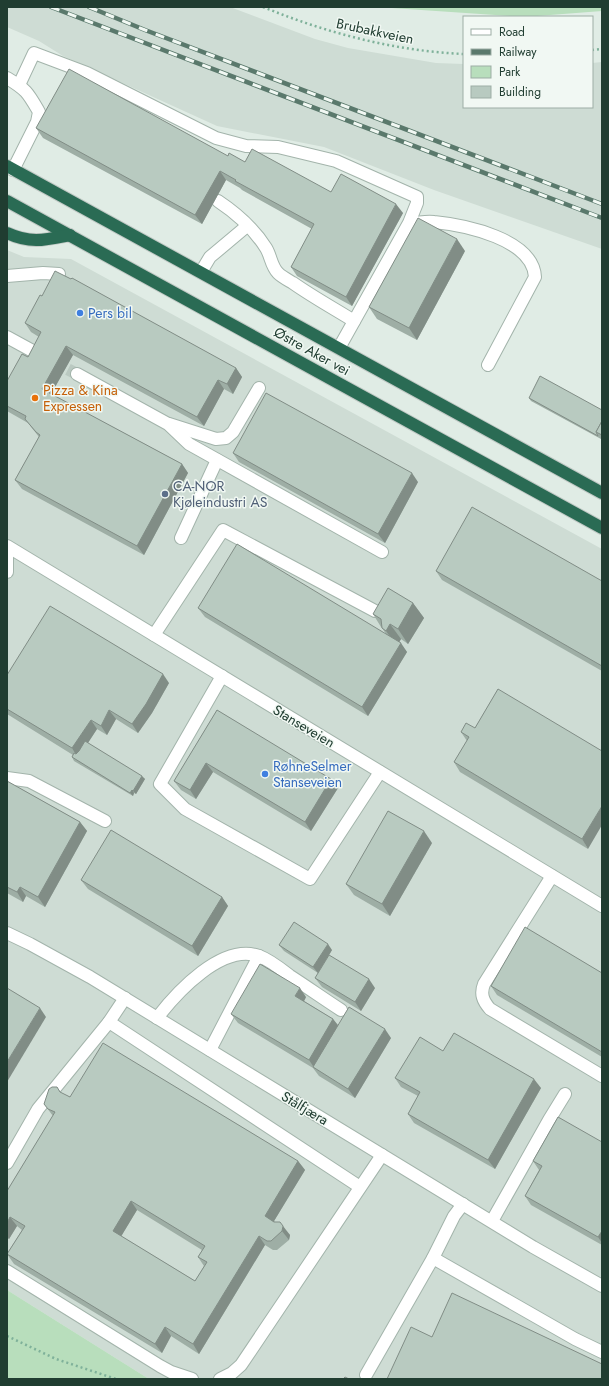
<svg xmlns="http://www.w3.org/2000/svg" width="609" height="1386" viewBox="0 0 609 1386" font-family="Jost,sans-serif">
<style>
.built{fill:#cedcd4}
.green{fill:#b8debc}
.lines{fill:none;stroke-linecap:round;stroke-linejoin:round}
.minor-tunnel{stroke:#bac9c1;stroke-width:12;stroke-dasharray:12 6;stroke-linecap:butt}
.minor-casing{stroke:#a3b4ab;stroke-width:14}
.highway-casing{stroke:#c1c9c5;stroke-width:14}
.path{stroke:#7fb19a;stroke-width:2.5;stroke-dasharray:2 3;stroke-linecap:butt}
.minor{stroke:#fff;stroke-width:12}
.highway{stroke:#2a6b54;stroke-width:12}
.rail-casing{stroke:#5a796c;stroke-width:4.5}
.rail{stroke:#f1f8f3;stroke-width:3;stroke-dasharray:9;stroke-linecap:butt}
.wall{fill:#9eaea5;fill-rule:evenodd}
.shaded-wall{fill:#818d86}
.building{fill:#b8cac0;stroke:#818d86;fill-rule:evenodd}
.shop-dot{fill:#3f7fe0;stroke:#f1f8f3;stroke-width:1.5}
.food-dot{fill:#e8710a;stroke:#f1f8f3;stroke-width:1.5}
.service-dot{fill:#5c6f8a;stroke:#f1f8f3;stroke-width:1.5}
.labels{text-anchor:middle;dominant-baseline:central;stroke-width:3;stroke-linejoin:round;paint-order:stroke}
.street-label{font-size:14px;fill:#203d31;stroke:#f1f8f3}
.shop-label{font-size:14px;fill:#366cbe;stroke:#f1f8f3;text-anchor:start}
.food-label{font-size:14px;fill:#c56008;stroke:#f1f8f3;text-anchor:start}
.service-label{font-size:14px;fill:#4e5e75;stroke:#f1f8f3;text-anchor:start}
</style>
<rect width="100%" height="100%" fill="#e0ece5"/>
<g class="built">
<polygon points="7,7 230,7 315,39 348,48 436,63 464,64 464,107 592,107 592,63 602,62 602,249 434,190 324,147 217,126 63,56 39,41 7,27"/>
<polygon points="7,250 24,257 71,259 602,549 602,1379 149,1379 7,1290"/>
</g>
<g class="green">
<polygon points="377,7 602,7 602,11 524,17"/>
<polygon points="7,1290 149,1379 7,1379"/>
</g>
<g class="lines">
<polyline class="minor-tunnel" points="52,361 77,374"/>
<g class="minor-casing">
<g id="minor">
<path d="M7,78C27,90 28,93 39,112L37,122L13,170"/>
<polyline points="19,85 34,53 87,73 216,138 246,146 278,147 336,161 417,197 417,203 409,223 339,348"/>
<path d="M218,201C236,213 254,229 266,248C271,256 271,266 278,273C282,277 288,280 293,283C313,297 333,308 354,321"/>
<path d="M410,223C418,223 426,221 434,222C465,225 533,239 535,277L488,365"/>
<polyline points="201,272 210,257 247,226"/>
<polyline points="7,276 43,273 59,274"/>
<polyline points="7,337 40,355"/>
<polyline points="77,374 168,424 189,444 382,552"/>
<polyline points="169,424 216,439 226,438 233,432 259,388"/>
<polyline points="181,538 217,460"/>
<polyline points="7,546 602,906"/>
<polyline points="7,552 7,572"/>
<polyline points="154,635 223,530 375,611"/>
<polyline points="222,676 160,784 185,809 310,879 380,772"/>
<polyline points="7,778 29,781 105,821"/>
<path d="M552,876L484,984C480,994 483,1001 490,1009L602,1076"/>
<polyline points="7,933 30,944 90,977 533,1247 602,1286"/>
<path d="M157,1018C177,992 222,943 259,956C270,960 281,969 290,976C307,987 324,999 341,1010"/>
<polyline points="109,1022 360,1187"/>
<polyline points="210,1050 259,956"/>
<polyline points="7,1163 38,1109 109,1022 125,998"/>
<polyline points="492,1221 549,1120 565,1094"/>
<polyline points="433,1258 575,1339 602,1352"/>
<polyline points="7,1271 160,1366 171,1372 192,1379"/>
<polyline points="366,1375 433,1258 454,1216 463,1204"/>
<polyline points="220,1379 232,1373 241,1365 382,1155"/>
</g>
</g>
<g class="highway-casing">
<g id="highway">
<polyline points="7,166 602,493"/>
<polyline points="7,201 602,528"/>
<path d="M7,233C31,244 45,240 70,235"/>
</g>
</g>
<g class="path">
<path d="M263,7C327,33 394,51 464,54"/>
<polyline points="592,50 602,49"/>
<polyline points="7,1336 56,1359 116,1379"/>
</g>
<use href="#minor" class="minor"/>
<use href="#highway" class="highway"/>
<g class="rail-casing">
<g id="rail">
<polyline points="51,7 602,218"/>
<polyline points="89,7 145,30 602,204"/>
</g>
</g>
<use href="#rail" class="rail"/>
</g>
<g class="wall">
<polygon points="36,128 228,156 331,192 403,213 352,306 297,276 291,267 312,229 242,190 240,188 226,180 202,224 43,138"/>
<polygon points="465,251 417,340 377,319 369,307"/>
<polygon points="25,323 236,368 242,377 233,394 224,389 204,426 73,355 51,394 182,464 188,473 144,555 22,489 15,480 39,437 28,423 7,411 7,381 28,357 39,337 31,332"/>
<polygon points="529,398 602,410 602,441 601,439 531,401"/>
<polygon points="233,453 418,482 385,543 239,462"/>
<polygon points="436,571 602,581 602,671 442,580"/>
<polygon points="413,603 424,618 408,644 401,639 399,642 407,652 368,716 205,617 198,608 386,634 382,628 381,627 373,614"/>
<polygon points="7,675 169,683 152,713 138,733 116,719 107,735 97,729 88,743 145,779 136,794 134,793 133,796 74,761 72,757 73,755 7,714"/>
<polygon points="498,689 588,849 460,772 454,762 467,741 461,732 475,728"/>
<polygon points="217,710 338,788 311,831 213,772 196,799 181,790 174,781"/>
<polygon points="7,781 80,822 87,831 45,907 26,896 23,902 7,893"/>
<polygon points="432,843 390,916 354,895 346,884"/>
<polygon points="81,880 222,897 228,906 198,956 88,889"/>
<polygon points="279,945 332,950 318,973 284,951"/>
<polygon points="602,973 602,1057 497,995 491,986"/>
<polygon points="315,978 375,988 361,1011 322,987"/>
<polygon points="306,997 304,1001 333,1019 338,1025 391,1038 355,1098 319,1076 313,1068 238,1023 231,1014"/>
<polygon points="443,1051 541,1088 495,1169 414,1123 408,1114 418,1096 401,1087 395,1078"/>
<path d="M57,1087L61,1093L70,1097L298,1161L305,1170L274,1221L290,1235L289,1240L277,1250H273L265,1245L199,1354L171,1336L162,1353L14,1264L7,1254L22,1230L17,1226L9,1239L7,1238V1191L53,1116L44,1104ZM137,1210L202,1250L198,1257L204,1266L195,1281L121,1236Z"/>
<polygon points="602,1142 602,1245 531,1205 525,1196 539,1170 533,1161"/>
</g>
<g class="shaded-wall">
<polygon points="220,171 226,180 202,224 195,215"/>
<polygon points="396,204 403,213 352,306 346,297"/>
<polygon points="457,239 465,251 417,340 409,328"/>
<polygon points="66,346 73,355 49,398 42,389"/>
<polygon points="236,368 242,377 233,394 227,384"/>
<polygon points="218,380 224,389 204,426 197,417"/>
<polygon points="182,464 188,473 144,555 137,546"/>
<polygon points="412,473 418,482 385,543 378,534"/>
<polygon points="413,603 424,618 408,644 398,629"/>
<polygon points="390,624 401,639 397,646 386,631"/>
<polygon points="401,643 407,652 368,716 362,707"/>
<polygon points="163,674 169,683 152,713 138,733 132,724"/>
<polygon points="109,710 116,719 107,735 101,726"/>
<polygon points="91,720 97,729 78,758 72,748"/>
<polygon points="206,763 213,772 196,799 190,790"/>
<polygon points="142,776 145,779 136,794 133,791"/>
<polygon points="331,779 338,788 311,831 305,822"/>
<polygon points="132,790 134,793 133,796 130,793"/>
<polygon points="602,806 602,825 588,849 582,839"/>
<polygon points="80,822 87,831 45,907 38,897"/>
<polygon points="424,831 432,843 390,916 382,904"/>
<polygon points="20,887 26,896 23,902 17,892"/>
<polygon points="222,897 228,906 198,956 192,946"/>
<polygon points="328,944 332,950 318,973 313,967"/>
<polygon points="369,979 375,988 361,1011 355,1002"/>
<polygon points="300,988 306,997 302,1005 295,996"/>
<polygon points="40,1008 46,1017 7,1082 7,1062"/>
<polygon points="333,1019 340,1028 315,1069 309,1060"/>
<polygon points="385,1029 391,1038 355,1098 348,1089"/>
<polygon points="534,1079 541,1088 495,1169 488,1160"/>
<polygon points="298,1161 305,1170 271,1226 265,1216"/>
<polygon points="131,1201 137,1210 119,1240 113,1231"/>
<polygon points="10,1217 17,1226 9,1239 7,1236 7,1223"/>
<polygon points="283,1226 290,1235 289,1240 282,1231"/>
<polygon points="602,1231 602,1243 598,1237"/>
<polygon points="259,1236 265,1245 199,1354 193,1344"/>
<polygon points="165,1327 171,1336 162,1353 155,1344"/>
</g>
<g class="building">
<polygon points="69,69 228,156 229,153 245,162 252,149 331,192 341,174 396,204 346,297 291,267 314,224 235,181 236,180 220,171 195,215 36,128"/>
<polygon points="418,218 457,239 409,328 369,307"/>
<polygon points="55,271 71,279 72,278 236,368 227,384 218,380 197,417 66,346 42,389 182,464 137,546 15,480 40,435 36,432 25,419 26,416 7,406 7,381 22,354 28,357 41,332 25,323 40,295 42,296"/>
<polygon points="540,376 602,410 602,421 596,432 598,436 529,398"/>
<polygon points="266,393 412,473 378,534 233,453"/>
<polygon points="602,421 602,435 596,432"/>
<polygon points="472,507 602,581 602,666 436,571"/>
<polygon points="237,544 401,643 362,707 198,608"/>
<polygon points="388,588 413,603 398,629 390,624 386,631 382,628 381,619 373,614"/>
<polygon points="50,606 163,674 146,704 132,724 109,710 101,726 91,720 72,748 7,709 7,675"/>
<polygon points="498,689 602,751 602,806 582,839 454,762 469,737 461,732 466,723 475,728"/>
<polygon points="217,710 331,779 305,822 206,763 190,790 174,781"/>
<polygon points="85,741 142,776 133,791 132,790 130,793 72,757 74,753 76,754 79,751"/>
<polygon points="7,781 80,822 38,897 20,887 17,892 7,887"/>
<polygon points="388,811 424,831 382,904 346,884"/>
<polygon points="111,830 222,897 192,946 81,880"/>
<polygon points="294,922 328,944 313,967 279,945"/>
<polygon points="525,927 602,973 602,1052 491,986"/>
<polygon points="329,955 369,979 355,1002 315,978"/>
<polygon points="260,964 300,988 295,996 333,1019 309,1060 231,1014"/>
<polygon points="7,988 40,1008 7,1062"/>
<polygon points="349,1007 385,1029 348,1089 313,1067"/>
<polygon points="454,1033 534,1079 488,1160 408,1114 420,1092 395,1078 420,1037 443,1051"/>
<path d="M103,1043L298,1161L265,1216L274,1222H280L283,1226L282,1231L271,1241H267L259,1236L193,1344L165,1327L155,1344L7,1254L25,1226L10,1217L7,1223V1191L55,1112L48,1109L44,1104L49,1089L52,1087H57L60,1092L70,1097ZM131,1201L205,1246L198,1257L207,1262L195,1281L113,1231Z"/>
<polygon points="558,1117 602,1142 602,1231 598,1237 525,1196 542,1166 533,1161"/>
<polygon points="452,1293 602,1364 602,1379 387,1379 411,1327 432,1337"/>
<polygon points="345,1377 349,1379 343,1379"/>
</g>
<g class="shop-dot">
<circle cx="80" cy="313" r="4"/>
<circle cx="265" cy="774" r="4"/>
</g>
<circle class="food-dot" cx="35" cy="398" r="4"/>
<circle class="service-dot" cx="165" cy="494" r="4"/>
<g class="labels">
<g class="street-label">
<text transform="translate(375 31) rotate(12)">Brubakkveien</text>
<text transform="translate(312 351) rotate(29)">Østre Aker vei</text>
<text transform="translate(304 726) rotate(31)">Stanseveien</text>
<text transform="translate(305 1108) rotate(31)">Stålfjæra</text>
</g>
<g class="shop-label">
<text x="88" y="313">Pers bil</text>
<text x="273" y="766">RøhneSelmer<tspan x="273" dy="16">Stanseveien</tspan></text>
</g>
<g class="food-label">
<text x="43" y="390">Pizza &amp; Kina<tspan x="43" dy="16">Expressen</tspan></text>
</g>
<g class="service-label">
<text x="173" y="486">CA-NOR<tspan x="173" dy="16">Kjøleindustri AS</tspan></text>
</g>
</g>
<rect width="609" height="1386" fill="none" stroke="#203d31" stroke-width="16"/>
<rect x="463" y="16" width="130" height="92" fill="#f1f8f3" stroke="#9dada5"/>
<rect x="471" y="29" width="20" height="6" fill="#ffffff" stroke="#9dada5"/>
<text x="499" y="36" font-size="12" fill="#203d31">Road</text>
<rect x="471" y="49" width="20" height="6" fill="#5a796c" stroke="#9dada5"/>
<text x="499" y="56" font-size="12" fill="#203d31">Railway</text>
<rect x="471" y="66" width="20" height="12" fill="#b8debc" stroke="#9dada5"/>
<text x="499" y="76" font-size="12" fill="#203d31">Park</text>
<rect x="471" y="86" width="20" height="12" fill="#b8cac0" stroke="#9dada5"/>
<text x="499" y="96" font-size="12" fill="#203d31">Building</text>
</svg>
